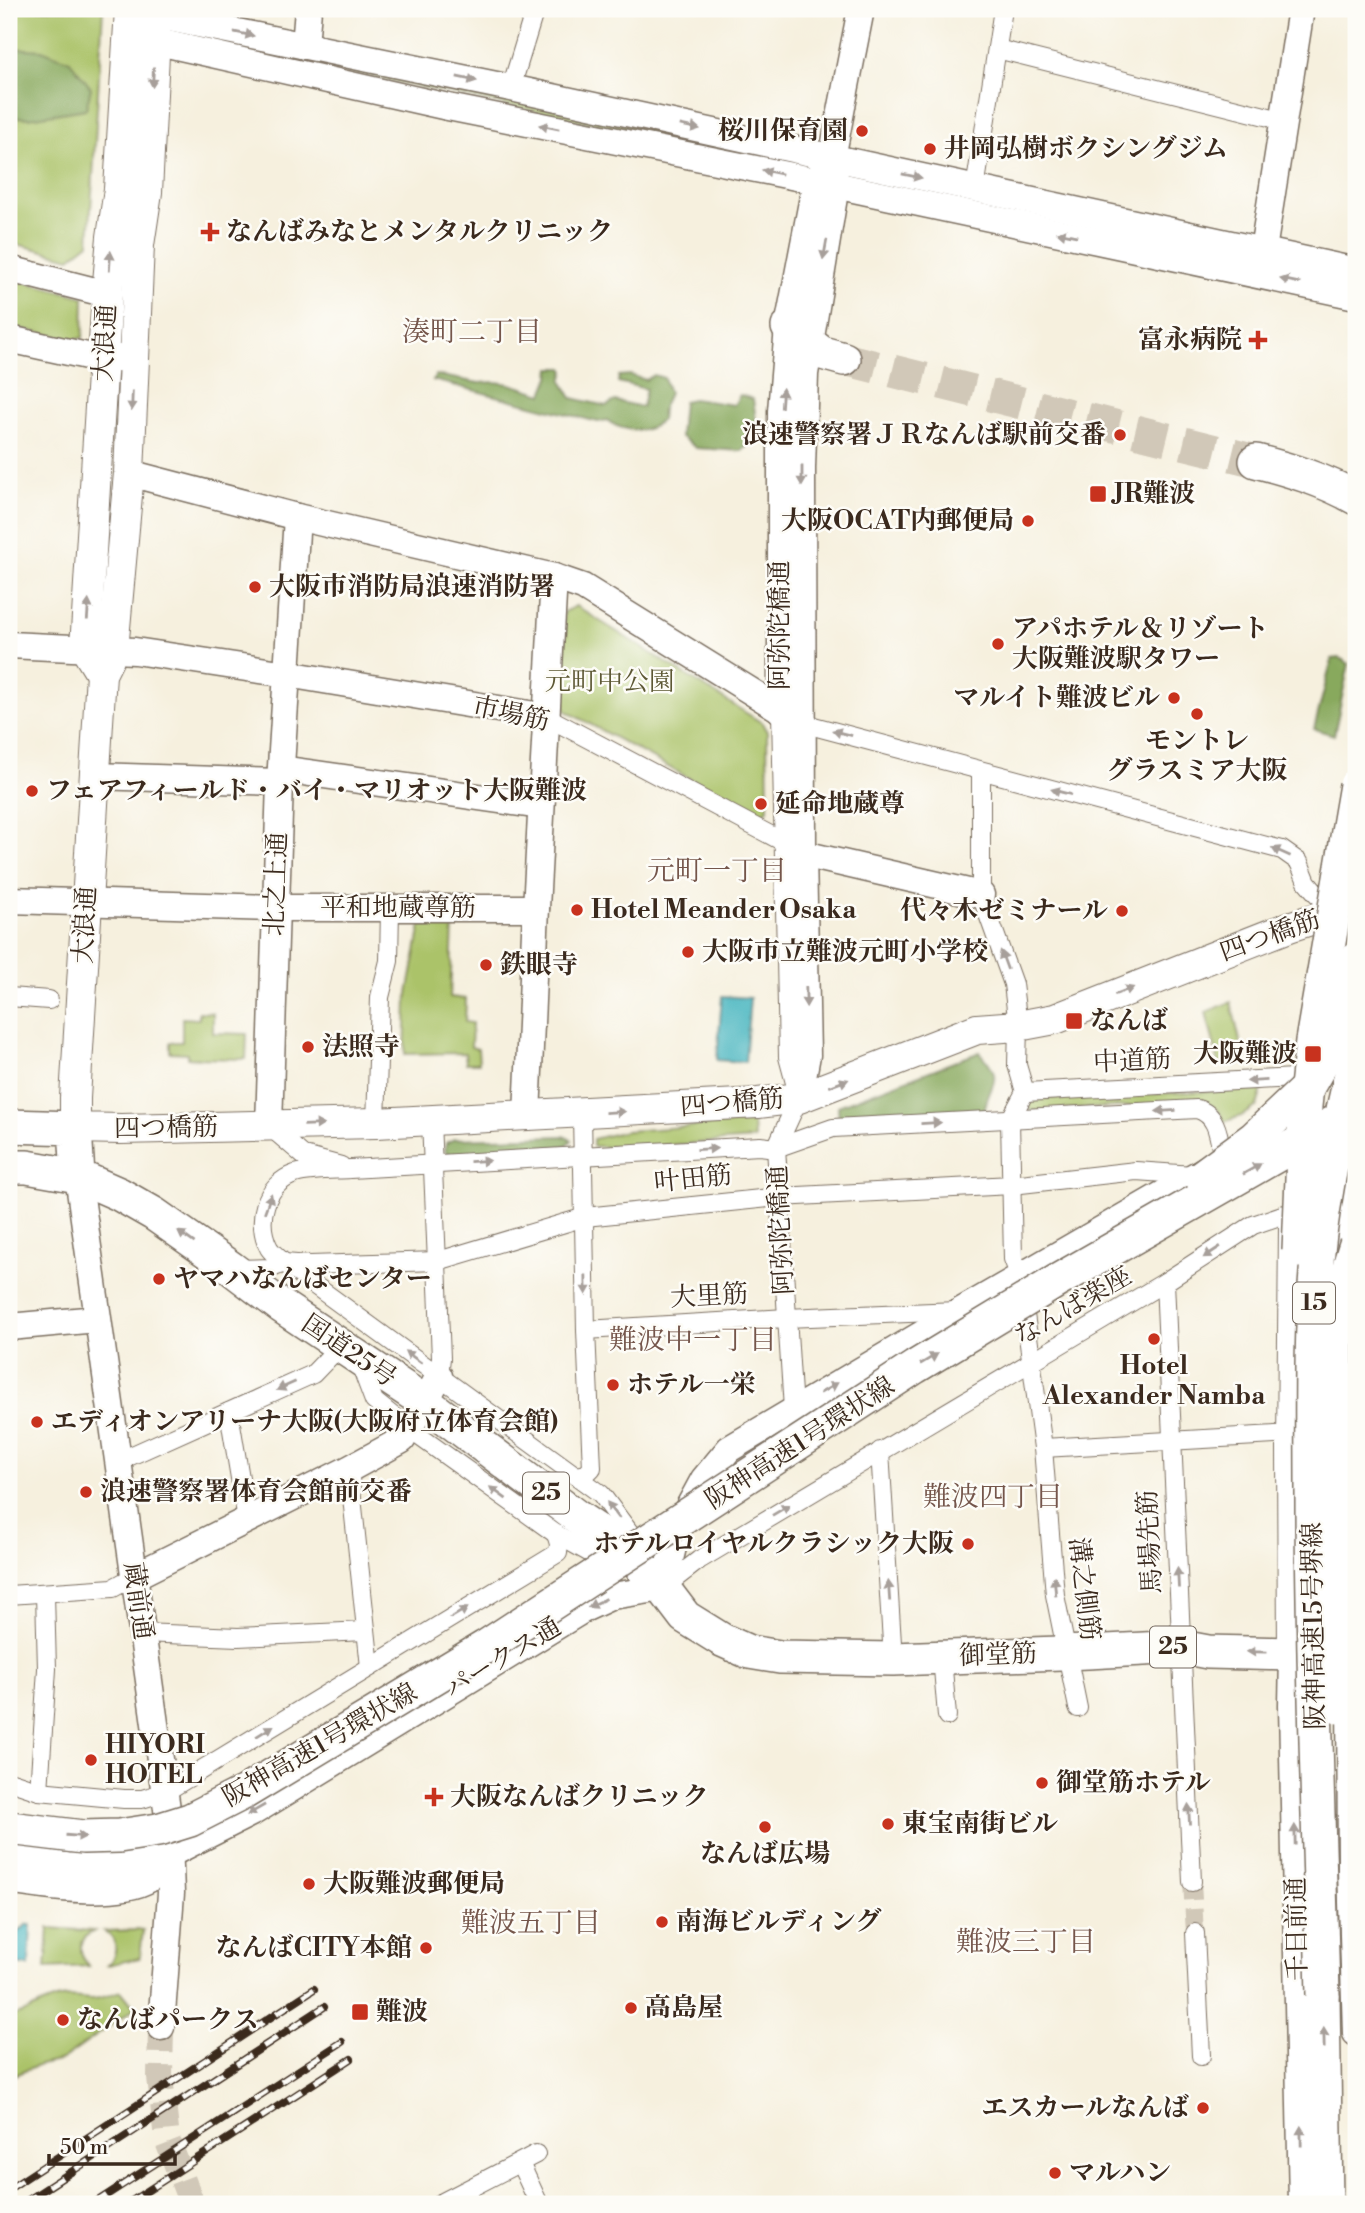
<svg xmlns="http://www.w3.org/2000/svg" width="1365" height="2213" viewBox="0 0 1365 2213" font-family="'Libre Bodoni','Noto Serif JP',serif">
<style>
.green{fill:#abc369;stroke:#737644;stroke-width:2}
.forest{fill:#88a95d;stroke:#626a3e;stroke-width:2}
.water{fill:#47b5c0;stroke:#41706f;stroke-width:2}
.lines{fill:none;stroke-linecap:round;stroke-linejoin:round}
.street-tunnel{stroke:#d1c8b8;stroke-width:18;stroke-dasharray:18 9;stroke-linecap:butt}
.secondary-tunnel{stroke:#d1c8b8;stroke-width:26;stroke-dasharray:26 13;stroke-linecap:butt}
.highway-tunnel{stroke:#d1c8b8;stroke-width:33;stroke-dasharray:33 17;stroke-linecap:butt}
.street-casing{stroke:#7c6f61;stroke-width:20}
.secondary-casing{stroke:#7c6f61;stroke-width:29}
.primary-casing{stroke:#7c6f61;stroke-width:32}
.highway-casing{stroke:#7c6f61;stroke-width:36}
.street{stroke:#fff;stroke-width:18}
.secondary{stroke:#fff;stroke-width:26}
.primary{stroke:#fff;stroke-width:30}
.highway{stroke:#fff;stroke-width:33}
.rail-casing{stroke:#3b2a1e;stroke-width:8}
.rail{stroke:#fdfcf7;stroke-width:5;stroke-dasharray:16;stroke-linecap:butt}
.highway-bridge-casing{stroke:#7c6f61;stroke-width:36;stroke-linecap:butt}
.highway-bridge{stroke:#fff;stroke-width:33}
.oneway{fill:#a79f9a}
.poi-dot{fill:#c8321e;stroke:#fdfcf7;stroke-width:2.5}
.labels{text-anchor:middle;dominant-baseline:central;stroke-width:5;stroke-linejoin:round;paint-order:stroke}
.shield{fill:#fdfcf7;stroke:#75695f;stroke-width:2}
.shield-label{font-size:24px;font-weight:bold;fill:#3b2a1e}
.poi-label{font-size:26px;font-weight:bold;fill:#3b2a1e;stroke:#fdfcf7;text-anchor:start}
.street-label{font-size:26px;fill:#3b2a1e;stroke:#fdfcf7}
.park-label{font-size:26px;fill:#5d5834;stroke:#fdfcf7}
.neighbourhood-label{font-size:28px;fill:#75564b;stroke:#fdfcf7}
</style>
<rect width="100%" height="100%" fill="#fdfcf7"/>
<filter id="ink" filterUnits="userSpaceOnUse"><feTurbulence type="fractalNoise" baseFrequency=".0143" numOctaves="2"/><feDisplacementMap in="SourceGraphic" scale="14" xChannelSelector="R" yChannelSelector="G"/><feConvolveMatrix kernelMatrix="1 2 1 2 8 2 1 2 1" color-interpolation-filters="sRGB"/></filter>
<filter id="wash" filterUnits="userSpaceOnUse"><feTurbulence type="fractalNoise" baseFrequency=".00686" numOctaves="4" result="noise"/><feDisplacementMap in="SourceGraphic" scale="28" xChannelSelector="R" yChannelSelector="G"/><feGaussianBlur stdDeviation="1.57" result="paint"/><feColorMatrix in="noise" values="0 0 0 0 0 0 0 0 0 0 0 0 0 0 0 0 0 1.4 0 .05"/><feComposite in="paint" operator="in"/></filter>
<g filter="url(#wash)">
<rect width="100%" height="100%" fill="#f6f0de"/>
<g class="green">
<polygon points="9,9 103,9 89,243 70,258 9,242"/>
<polygon points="185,30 652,130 671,138 671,140 183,37"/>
<polygon points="9,278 84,297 83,338 72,340 9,326"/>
<polygon points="576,606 762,723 767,732 768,810 758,816 566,711 561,699 564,612"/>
<polygon points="421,925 453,925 450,997 466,999 465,1022 472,1023 471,1047 478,1049 479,1063 466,1063 465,1053 405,1054 407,999"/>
<polygon points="1231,1002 1245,1063 1219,1064 1206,1012"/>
<polygon points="199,1012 213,1013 213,1033 247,1034 246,1059 188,1058 188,1053 170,1052 170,1042 182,1042 182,1018 199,1019"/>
<path d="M1262,1089L1257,1106L1241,1116L1224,1122C1219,1109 1215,1105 1201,1103L1031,1111L1028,1108L1030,1099Z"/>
<polygon points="753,1122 754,1139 627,1148 593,1146 593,1139 626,1131"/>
<path d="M49,1928L94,1931C78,1939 77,1953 89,1966L46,1968Z"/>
<path d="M143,1930L140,1958L108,1965C119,1952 118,1940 104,1931Z"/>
<path d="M121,1991L135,2008L62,2060L40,2065L9,2077V2016C27,2015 43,2001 61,1998C71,1996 79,1998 89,1999C99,2000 111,1994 121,1991Z"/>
</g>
<g class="forest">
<polygon points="10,48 42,50 70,61 91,88 86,109 29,118 15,117 9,107"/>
<path d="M551,368H563L565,371L562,381L572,398L606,406L615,401L642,407L646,389L618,382L619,376L630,375L646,380L654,375L664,378L669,393L662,409L661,420C658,422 655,426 652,427C639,433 617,429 607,420L598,422L433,380L436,375L479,383L495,382L510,384L543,394L550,377Z"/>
<path d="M740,395L753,399C756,421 761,435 742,451L696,448L680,436L683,401L693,399L734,405Z"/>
<polygon points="1340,658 1349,664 1334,735 1314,729 1332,659"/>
<path d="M980,1052C1008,1083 987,1083 984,1114L839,1120L838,1106Z"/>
<polygon points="563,1136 572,1140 567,1145 533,1153 448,1155 445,1150 446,1143 454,1139"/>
</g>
<g class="water">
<polygon points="722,996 750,998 745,1062 717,1060"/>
<polygon points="27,1924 31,1925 29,1966 9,1963 9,1941"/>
</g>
</g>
<g filter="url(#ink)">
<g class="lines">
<polyline class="street-tunnel" points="1192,1882 1195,1933"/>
<polyline class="secondary-tunnel" points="161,2027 160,2077 167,2139 192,2204"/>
<polyline class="highway-tunnel" points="844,359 1256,461"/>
<g class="street-casing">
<g id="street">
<polyline points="997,49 1285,121"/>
<polyline points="511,88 535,9"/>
<polyline points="975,189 1003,9"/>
<polyline points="781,711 788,1057 799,1098 776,1148 793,1409"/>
<polyline points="547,717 791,846"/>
<polyline points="802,723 1282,850 1299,862 1307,882 1318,895 1342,906"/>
<polyline points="981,771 981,895 1013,984 1018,1026 1017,1065 1025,1092 1010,1120 1013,1259 1020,1277 1043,1448 1055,1595 1078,1708"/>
<polyline points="9,997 49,1000"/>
<polyline points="1025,1092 1314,1077"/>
<polyline points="431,1121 441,1358 439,1376"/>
<polyline points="376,1123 380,997 389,961 390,908"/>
<polyline points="269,1126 304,1156 341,1166"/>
<polyline points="237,1269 272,1268 284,1263 310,1265 438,1261 585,1217 779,1197 1012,1185 1136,1171 1193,1175"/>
<polyline points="1165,1282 1192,1882"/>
<polyline points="586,1330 786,1318 957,1311"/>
<polyline points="359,1361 374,1401 409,1429 556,1534 615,1567"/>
<polyline points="229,1412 247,1520"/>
<polyline points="1043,1448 1292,1434"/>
<polyline points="880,1451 893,1659"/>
<polyline points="117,1462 313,1374 340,1346"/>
<polyline points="349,1469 370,1667"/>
<polyline points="577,1476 586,1474 592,1468 586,1330 582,1114"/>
<path d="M642,1552L633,1537L601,1494L284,1263C280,1259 272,1253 269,1248C255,1221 265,1184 295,1174C312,1169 333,1170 350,1169L760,1146L776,1148L833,1128L1197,1109C1219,1115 1219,1140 1223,1159"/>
<polyline points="663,1588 699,1560 1165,1282 1253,1225 1294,1211"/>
<polyline points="9,1595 113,1588 135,1576"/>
<polyline points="142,1633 238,1637 365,1631"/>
<polyline points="942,1657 947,1716"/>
<polyline points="9,1781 39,1791 124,1799 142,1799 165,1792 558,1553 559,1544 556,1534"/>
<polyline points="39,1791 47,1669 45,1594"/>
<polyline points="1195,1933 1201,2056"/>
<polyline points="520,2163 539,2204"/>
<polyline points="439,2204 536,2154"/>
</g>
</g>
<g class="secondary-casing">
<g id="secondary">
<polyline points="135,11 511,88 1356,271"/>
<polyline points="136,37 448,107 816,181 1356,296"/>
<polyline points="305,46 308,9"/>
<polyline points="1263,250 1301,9"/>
<polyline points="9,269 107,294"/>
<polyline points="9,339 87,356 133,359"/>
<polyline points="129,473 297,517 554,577 583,587 802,723"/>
<polyline points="9,645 135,651 287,674 547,717"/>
<polyline points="781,711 781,411 788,327 816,181 825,168"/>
<polyline points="281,769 541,806"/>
<polyline points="95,776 280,782"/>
<polyline points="803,854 981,895"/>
<polyline points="9,900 275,908 536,908"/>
<polyline points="799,1098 807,1055 803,854 802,468 805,374 836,185 832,158 861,9"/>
<polyline points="527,1116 536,908 554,577"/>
<polyline points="269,1126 280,782 297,517"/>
<polyline points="78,1176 168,1816 171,1893 161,2027"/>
<polyline points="9,1327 97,1319"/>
<polyline points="135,1576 349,1469 402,1440 425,1402 439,1376"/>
<polyline points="1293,1654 1292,1705 1302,2204"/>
<polyline points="1350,1682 1351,1869 1356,2033"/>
<polyline points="9,1858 67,1866 115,1867 170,1854 255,1811 586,1608 612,1596 663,1588 678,1527 704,1479 729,1449 961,1311 1215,1164"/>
<path d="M9,1881C44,1887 117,1898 149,1879C157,1874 164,1862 170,1854"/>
</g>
</g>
<g class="primary-casing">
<g id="primary">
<polyline points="154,9 156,15 147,192 139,245 129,473 113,650 101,674 75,1098 75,1128 121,1129 376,1123 758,1103 799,1098 977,1029 1018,1026 1055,1019 1289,927 1356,905"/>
<polyline points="101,674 85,648 107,294 112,237 119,189 130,9"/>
<polyline points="1348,1267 1356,1187"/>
<polyline points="1293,1654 1292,1447 1294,1227"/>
</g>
</g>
<g class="highway-casing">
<g id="highway">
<polyline points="788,327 822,353 844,359"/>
<path d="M1256,461C1291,470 1324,480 1356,498"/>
<polyline points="9,1126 75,1128 78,1176"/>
<polyline points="9,1167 27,1167 78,1176 119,1194 154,1214 231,1268 281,1306 425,1402 577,1517 620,1546 663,1588 685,1617 722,1640 749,1652 780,1657 893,1659 1088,1652 1181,1647 1208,1652 1293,1654 1356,1651"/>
<polyline points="1323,1995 1326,2204"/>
</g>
</g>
<use href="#street" class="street"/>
<use href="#secondary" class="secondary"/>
<use href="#primary" class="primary"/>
<use href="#highway" class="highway"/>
<g class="rail-casing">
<g id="rail">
<polyline points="9,2189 314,1989"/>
<polyline points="22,2204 324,2007"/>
<polyline points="93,2204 342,2042"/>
<polyline points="127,2204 351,2059"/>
</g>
</g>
<use href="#rail" class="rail"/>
<g class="highway-bridge-casing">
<g id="highway-bridge">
<polyline points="1201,1177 1254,1138 1307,1088 1326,1055 1335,1032 1356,959"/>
<polyline points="1299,1251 1305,1106 1312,1041 1356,785"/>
<path d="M1338,1707L1336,1342C1339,1308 1345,1276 1356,1244"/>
<polyline points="9,1828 83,1837 119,1836 158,1830 190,1820 245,1792 485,1647 915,1367 1057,1281 1356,1110"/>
<path d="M1323,1995C1319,1828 1312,1660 1312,1493C1312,1416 1310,1338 1317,1260C1324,1190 1340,1121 1356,1053"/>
</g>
</g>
<use href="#highway-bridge" class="highway-bridge"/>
</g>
<defs><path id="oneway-solid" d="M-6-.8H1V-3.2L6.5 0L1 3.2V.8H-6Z" transform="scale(1.75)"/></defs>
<g class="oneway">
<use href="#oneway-solid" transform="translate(244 34) rotate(11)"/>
<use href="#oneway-solid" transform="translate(153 77) rotate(93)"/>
<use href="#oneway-solid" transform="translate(467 79) rotate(12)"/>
<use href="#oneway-solid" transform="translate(549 127) rotate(-169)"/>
<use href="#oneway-solid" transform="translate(690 127) rotate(12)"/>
<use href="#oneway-solid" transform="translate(772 172) rotate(-169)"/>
<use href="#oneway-solid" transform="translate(912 176) rotate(12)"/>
<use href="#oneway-solid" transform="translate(1067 234) rotate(-168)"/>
<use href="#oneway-solid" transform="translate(825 250) rotate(100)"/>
<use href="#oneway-solid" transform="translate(110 261) rotate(-86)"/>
<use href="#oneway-solid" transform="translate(1290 281) rotate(-168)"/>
<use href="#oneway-solid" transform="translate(782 398) rotate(-86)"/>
<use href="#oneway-solid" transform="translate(132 401) rotate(92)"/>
<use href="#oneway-solid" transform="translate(802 476) rotate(90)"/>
<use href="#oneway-solid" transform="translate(88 610) rotate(-86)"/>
<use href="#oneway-solid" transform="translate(842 733) rotate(-165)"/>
<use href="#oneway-solid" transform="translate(1061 792) rotate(-165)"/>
<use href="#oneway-solid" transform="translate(1281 852) rotate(-156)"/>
<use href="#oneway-solid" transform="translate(1004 960) rotate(-110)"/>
<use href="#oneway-solid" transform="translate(1124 991) rotate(-21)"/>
<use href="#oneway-solid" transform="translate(806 997) rotate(89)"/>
<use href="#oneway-solid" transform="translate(1257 1081) rotate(177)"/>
<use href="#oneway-solid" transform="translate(839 1083) rotate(-21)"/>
<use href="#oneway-solid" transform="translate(1166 1111) rotate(177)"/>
<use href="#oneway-solid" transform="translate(615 1112) rotate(-3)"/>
<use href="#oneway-solid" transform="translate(931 1123) rotate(-3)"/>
<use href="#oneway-solid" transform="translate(314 1125) rotate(-2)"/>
<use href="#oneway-solid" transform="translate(707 1149) rotate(-3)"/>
<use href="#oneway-solid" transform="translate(480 1161) rotate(-3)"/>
<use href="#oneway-solid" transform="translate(1252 1169) rotate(-30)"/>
<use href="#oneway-solid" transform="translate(268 1203) rotate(-70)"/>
<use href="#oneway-solid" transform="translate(186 1237) rotate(-145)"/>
<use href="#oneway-solid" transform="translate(1212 1252) rotate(147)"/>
<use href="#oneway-solid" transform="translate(586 1285) rotate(89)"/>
<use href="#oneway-solid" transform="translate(413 1357) rotate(-144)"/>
<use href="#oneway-solid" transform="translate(929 1359) rotate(-31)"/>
<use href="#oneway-solid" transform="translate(286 1386) rotate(156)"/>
<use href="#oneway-solid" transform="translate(829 1388) rotate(-30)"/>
<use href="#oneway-solid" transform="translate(498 1493) rotate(-144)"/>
<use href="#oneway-solid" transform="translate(613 1510) rotate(-127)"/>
<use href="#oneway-solid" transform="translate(781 1510) rotate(-31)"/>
<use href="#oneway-solid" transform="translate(1178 1578) rotate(-93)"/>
<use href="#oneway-solid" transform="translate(1055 1586) rotate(-95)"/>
<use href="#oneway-solid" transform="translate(889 1591) rotate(-94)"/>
<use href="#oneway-solid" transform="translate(597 1603) rotate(154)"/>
<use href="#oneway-solid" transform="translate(459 1613) rotate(-31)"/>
<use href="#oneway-solid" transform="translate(1257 1652) rotate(-179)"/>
<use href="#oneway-solid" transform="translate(265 1731) rotate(-32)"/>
<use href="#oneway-solid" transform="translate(256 1810) rotate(150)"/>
<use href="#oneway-solid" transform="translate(1189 1814) rotate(-93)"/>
<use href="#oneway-solid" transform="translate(1295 1835) rotate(-91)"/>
<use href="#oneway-solid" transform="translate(76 1836) rotate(4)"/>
<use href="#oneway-solid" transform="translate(1324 2038) rotate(-91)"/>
<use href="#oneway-solid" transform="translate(1301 2136) rotate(-91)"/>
</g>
</g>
<g class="poi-dot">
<circle cx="862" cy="131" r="7"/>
<circle cx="930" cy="149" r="7"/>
<path d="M206.5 221.5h7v7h7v7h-7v7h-7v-7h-7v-7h7z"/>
<path d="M1254.5 329.5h7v7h7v7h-7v7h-7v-7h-7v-7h7z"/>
<circle cx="1120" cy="435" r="7"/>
<rect x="1089" y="485" width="18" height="18" rx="3.5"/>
<circle cx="1028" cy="521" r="7"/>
<circle cx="255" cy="587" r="7"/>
<circle cx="998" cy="644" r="7"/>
<circle cx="1174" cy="698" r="7"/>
<circle cx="1197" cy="714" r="7"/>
<circle cx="32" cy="791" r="7"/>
<circle cx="761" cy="804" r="7"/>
<circle cx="577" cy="910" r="7"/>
<circle cx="1122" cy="911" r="7"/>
<circle cx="688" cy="952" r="7"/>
<circle cx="486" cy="965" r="7"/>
<rect x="1065" y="1012" width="18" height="18" rx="3.5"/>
<circle cx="308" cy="1047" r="7"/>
<rect x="1304" y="1045" width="18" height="18" rx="3.5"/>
<circle cx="159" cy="1279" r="7"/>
<circle cx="1154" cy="1339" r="7"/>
<circle cx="613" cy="1385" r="7"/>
<circle cx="37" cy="1422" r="7"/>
<circle cx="86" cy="1492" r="7"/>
<circle cx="968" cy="1544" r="7"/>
<circle cx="91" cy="1760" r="7"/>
<circle cx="1042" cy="1783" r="7"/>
<path d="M430.5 1786.5h7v7h7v7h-7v7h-7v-7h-7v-7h7z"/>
<circle cx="888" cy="1824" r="7"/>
<circle cx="765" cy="1827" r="7"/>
<circle cx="309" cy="1884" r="7"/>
<circle cx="662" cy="1922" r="7"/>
<circle cx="426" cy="1948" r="7"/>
<circle cx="631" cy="2008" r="7"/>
<rect x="351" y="2003" width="18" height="18" rx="3.5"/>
<circle cx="63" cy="2020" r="7"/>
<circle cx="1203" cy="2108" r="7"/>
<circle cx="1055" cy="2173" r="7"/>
</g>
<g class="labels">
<g class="shield">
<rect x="1293" y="1282.5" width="42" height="41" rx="5"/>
<rect x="523" y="1472.5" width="46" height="41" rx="5"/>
<rect x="1150" y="1626.5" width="46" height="41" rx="5"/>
</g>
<g class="shield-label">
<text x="1314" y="1303">15</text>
<text x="546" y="1493">25</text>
<text x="1173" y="1647">25</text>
</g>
<g class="poi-label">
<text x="848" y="131" text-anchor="end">桜川保育園</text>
<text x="944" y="149">井岡弘樹ボクシングジム</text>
<text x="226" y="232">なんばみなとメンタルクリニック</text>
<text x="1242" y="340" text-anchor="end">富永病院</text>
<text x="1106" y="435" text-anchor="end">浪速警察署ＪＲなんば駅前交番</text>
<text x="1114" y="494">JR難波</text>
<text x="1014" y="521" text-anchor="end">大阪OCAT内郵便局</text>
<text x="269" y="587">大阪市消防局浪速消防署</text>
<text x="1012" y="629">アパホテル＆リゾート<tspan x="1012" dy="30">大阪難波駅タワー</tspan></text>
<text x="1160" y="698" text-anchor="end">マルイト難波ビル</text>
<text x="1197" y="741" text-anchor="middle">モントレ<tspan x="1197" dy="30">グラスミア大阪</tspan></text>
<text x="46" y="791">フェアフィールド・バイ・マリオット大阪難波</text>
<text x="775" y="804">延命地蔵尊</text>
<text x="591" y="910">Hotel Meander Osaka</text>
<text x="1108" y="911" text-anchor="end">代々木ゼミナール</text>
<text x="702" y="952">大阪市立難波元町小学校</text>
<text x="500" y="965">鉄眼寺</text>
<text x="1090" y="1021">なんば</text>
<text x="322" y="1047">法照寺</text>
<text x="1297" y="1054" text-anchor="end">大阪難波</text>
<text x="173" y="1279">ヤマハなんばセンター</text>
<text x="1154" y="1366" text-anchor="middle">Hotel<tspan x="1154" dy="30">Alexander Namba</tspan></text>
<text x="627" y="1385">ホテル一栄</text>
<text x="51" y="1422">エディオンアリーナ大阪(大阪府立体育会館)</text>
<text x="100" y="1492">浪速警察署体育会館前交番</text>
<text x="954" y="1544" text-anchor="end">ホテルロイヤルクラシック大阪</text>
<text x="105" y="1745">HIYORI<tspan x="105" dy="30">HOTEL</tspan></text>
<text x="1056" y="1783">御堂筋ホテル</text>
<text x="450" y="1797">大阪なんばクリニック</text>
<text x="902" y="1824">東宝南街ビル</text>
<text x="765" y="1854" text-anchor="middle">なんば広場</text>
<text x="323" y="1884">大阪難波郵便局</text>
<text x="676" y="1922">南海ビルディング</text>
<text x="412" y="1948" text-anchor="end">なんばCITY本館</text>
<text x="645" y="2008">高島屋</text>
<text x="376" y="2012">難波</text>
<text x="77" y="2020">なんばパークス</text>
<text x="1189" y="2108" text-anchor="end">エスカールなんば</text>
<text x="1069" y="2173">マルハン</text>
</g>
<g class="street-label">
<text transform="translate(105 343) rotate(-87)">大浪通</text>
<text transform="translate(780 625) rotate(-90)">阿弥陀橋通</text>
<text transform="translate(511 714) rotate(12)">市場筋</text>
<text transform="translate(276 884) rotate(-88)">北之上通</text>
<text x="398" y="908">平和地蔵尊筋</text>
<text transform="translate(85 925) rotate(-87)">大浪通</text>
<text transform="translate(1270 936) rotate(-20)">四つ橋筋</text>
<text transform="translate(1132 1061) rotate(-3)">中道筋</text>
<text transform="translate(732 1103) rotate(-5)">四つ橋筋</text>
<text transform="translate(166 1128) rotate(-1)">四つ橋筋</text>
<text transform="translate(693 1179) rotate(-6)">叶田筋</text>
<text transform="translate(781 1230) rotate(-93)">阿弥陀橋通</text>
<text transform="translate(709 1296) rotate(-3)">大里筋</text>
<text transform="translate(1073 1306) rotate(-30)">なんば楽座</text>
<text transform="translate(349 1351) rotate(34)">国道25号</text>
<text transform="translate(800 1443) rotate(-33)">阪神高速1号環状線</text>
<text transform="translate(1150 1542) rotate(-93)">馬場先筋</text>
<text transform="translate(1084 1589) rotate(83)">溝之側筋</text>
<text transform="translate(138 1601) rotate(82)">蔵前通</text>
<text transform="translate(1314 1626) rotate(-91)">阪神高速15号堺線</text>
<text transform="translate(998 1655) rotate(-2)">御堂筋</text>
<text transform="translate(503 1658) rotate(-31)">パークス通</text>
<text transform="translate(320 1745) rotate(-30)">阪神高速1号環状線</text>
<text transform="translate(1297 1929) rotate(-91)">千日前通</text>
</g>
<g class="park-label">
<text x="610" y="682">元町中公園</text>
</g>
<g class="neighbourhood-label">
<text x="472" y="332">湊町二丁目</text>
<text x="717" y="871">元町一丁目</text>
<text x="693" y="1340">難波中一丁目</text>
<text x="993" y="1497">難波四丁目</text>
<text x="531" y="1923">難波五丁目</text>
<text x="1026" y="1942">難波三丁目</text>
</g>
</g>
<rect width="1365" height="2213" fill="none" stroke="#fdfcf7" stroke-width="35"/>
<path d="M49 2154v10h126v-10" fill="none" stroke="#3b2a1e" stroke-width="3.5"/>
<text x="60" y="2154" font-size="21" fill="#3b2a1e" stroke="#fdfcf7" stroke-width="5" paint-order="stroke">50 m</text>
</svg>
